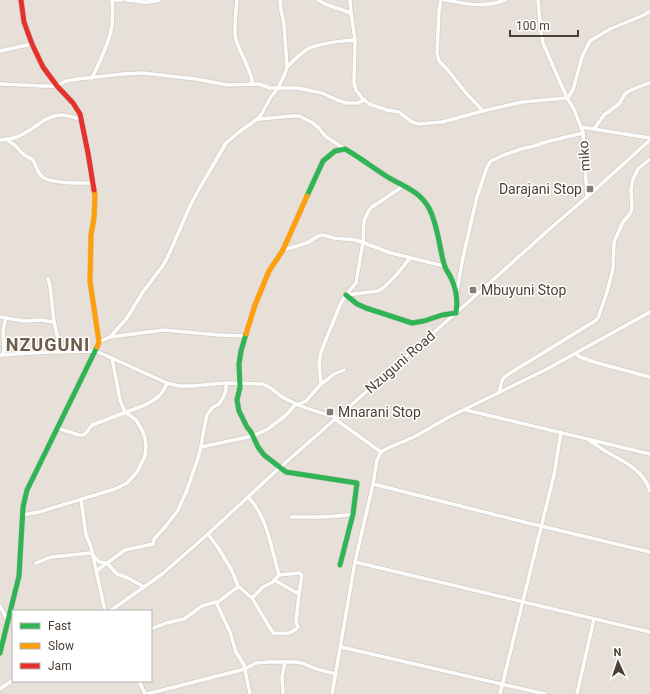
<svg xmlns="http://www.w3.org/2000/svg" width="650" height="694" viewBox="0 0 650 694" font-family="Roboto,sans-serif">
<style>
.residential{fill:#e7e0d8;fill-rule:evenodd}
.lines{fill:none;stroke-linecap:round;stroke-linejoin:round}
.street-casing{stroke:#d0cdc8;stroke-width:5}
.fast-casing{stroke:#d4cdc2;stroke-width:6}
.slow-casing{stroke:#d4cdc2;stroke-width:6}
.jam-casing{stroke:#d4cdc2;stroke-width:6}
.street{stroke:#fdfdfc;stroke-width:3.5}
.fast{stroke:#30b455;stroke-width:5}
.slow{stroke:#ff9f0a;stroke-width:5}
.jam{stroke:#e5322d;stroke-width:5}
.poi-dot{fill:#857d75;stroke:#fff;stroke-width:1.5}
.labels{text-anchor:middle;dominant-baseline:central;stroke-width:3;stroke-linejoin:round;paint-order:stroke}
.street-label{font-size:14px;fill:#4a4035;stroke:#fff}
.poi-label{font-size:14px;fill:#4a4035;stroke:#fff;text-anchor:start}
.district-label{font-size:18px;font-weight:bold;letter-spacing:1px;fill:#6e5c4b;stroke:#fff}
</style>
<rect width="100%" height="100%" fill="#f2efeb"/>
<path class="residential" d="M0,0H650V694H0ZM13,611H151V681H13Z"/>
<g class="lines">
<g class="street-casing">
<g id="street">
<polyline points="112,0 122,0"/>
<polyline points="126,0 136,1"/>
<path d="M135,0C142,4 151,2 159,0"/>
<path d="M237,0C236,9 234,32 236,40C241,55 250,68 253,84"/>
<polyline points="318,0 325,4 351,13"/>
<polyline points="350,0 351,13 355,40 354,83 356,90 362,98 369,104 387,110 399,112 412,122 419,124 442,122 483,111 522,102 567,98 569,96 573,90 582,57 590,41 610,29 644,15 650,11"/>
<polyline points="441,0 439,11 437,53 439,61 447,69 466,93 483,111"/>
<path d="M444,0C467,3 482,9 505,0"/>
<polyline points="538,0 541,33 543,43 567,98 574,109 583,133 587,197"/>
<polyline points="0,51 32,44"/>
<path d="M287,67C293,61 299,55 306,50C317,43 341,41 355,40"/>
<path d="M92,78C99,63 107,48 111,31C113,21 113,10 112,0"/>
<polyline points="0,84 43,86 57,86 66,81 78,79 123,74 143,73 196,79 228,85 259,84 270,88 297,88 322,93 337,100 347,103 357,103 365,100"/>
<polyline points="257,119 261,115 271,97 278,88 284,76 287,67 284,24 281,10 280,0"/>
<polyline points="581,127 650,138"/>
<polyline points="594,129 604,115 619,104 625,94 629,91 646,84 650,83"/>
<path d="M6,139C9,141 13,144 16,146C18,149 20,151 22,153C26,157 31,157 34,162C37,168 38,175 44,178C57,184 80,183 94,183"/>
<path d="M0,140C7,139 15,139 21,135C35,129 47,114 63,115C69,116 75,118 81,119"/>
<polyline points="283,250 300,245 309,242 318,236 323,235 334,238 356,240 391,253 444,266"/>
<polyline points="48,279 50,286 54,322 61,352"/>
<polyline points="457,291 463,257 477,197 487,167 491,161 504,155 521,149 534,146 546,142 583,133"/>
<path d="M346,295L378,291C389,286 402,268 410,258"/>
<polyline points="0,317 24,321 41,320 54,322"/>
<polyline points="110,337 127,318 143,292 164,264 170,252 190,206 200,187 205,179 226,143 239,132 256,120 260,119 292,116 299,116 311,122 318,127 325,136 331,140 345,149"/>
<polyline points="99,342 110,337 164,330 219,335 245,336"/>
<polyline points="575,353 580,357 594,362 650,377"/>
<path d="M0,355L48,352L96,351L167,383L179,386H192L226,383L262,384C273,387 277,395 286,399C302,408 320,413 337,417"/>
<polyline points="3,355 4,349 3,330 6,318"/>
<polyline points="321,384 319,364 321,352 340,305 346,295 356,283 363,242 364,221 369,210 372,207 405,185"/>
<polyline points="499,393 502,380 507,375 595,321 598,318 607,292 613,269 614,242 623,222 630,214 632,208 631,189 633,179 638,169 650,159"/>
<polyline points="466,410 650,454"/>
<polyline points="335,419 381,452"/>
<path d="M57,428L79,435H83L86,433L92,425L145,405C156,399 162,396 167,383"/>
<path d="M589,440C595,444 600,448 605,451C623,461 644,470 650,491"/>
<polyline points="201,447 253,436 268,429 286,415 294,406 306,401 321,384 328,379 334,374 344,370"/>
<polyline points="373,484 524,522 650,552"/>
<path d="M248,497C267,515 272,551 279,575"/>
<polyline points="81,499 86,535 91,547 105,611"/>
<polyline points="23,515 39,512 115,489 127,483 137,472 145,456 146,447 145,438 142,430 136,420 125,412 120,400 112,358"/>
<path d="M291,517C311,517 332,518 353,514"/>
<path d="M208,534L219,549L232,571L238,586L252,598L273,633C283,634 291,635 298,627L296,622L299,594L274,580"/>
<polyline points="355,562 650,632"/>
<polyline points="36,563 51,557 91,553 99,562 107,563 117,574 128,578 144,587"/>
<polyline points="96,571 125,550 153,544 154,539 165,527 178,510 187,490 198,458 201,447 203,434 207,415 212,408 219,404 223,398 226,390 226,383"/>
<polyline points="252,598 263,587 273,582 279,575 299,573 302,575 299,594"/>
<polyline points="217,603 223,598 238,587"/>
<polyline points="0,606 8,621"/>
<polyline points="110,611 161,575 208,534 276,471 456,313 553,226 587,197 650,140"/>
<polyline points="151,629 166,623 184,619 202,606 216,602 230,632 236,652 244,665 250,694"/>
<polyline points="341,647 545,694"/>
<polyline points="139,681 145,694"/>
<polyline points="0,689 13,680"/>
<polyline points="147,694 245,669 256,663 269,662 297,662 305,664 316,669 336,674"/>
<polyline points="283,694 282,677 285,662"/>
<polyline points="332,694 355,562 373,484 377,460 381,452 388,448 414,437 449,417 547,369 650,312"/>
<polyline points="500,694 554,475 561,432"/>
<polyline points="577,694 594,619"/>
</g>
</g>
<g class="fast-casing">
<g id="fast">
<path d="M307,196L323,161L335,151L345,149C359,157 372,167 386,176C402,186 419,190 429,208C438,225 439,246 444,264C445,269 449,273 451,278C457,290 458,300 456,313L442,315L424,321L412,323L366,308L357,304L346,295"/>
<polyline points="246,334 241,351 239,364 240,387 237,400 239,411 247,427 251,432 258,447 264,455 286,472 357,483 353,514 340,565"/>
<polyline points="0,653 19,576 23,507 27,490 97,347"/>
</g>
</g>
<g class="slow-casing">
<g id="slow">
<polyline points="94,190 95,196 94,218 91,235 90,281 99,342 97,347"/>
<polyline points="246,334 255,305 269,271 283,250 307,196"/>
</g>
</g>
<g class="jam-casing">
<polyline id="jam" points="21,0 24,22 32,44 43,67 57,86 73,103 80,114 88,153 94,190"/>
</g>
<use href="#street" class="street"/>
<use href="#fast" class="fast"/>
<use href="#slow" class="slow"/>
<use href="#jam" class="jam"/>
</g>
<g class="poi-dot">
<rect x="586" y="185" width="8" height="8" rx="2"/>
<rect x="469" y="286" width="8" height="8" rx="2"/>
<rect x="326" y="408" width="8" height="8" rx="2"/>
</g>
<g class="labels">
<g class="street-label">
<text transform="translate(584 156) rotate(-94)">miko</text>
<text transform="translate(400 362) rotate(-41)">Nzuguni Road</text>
</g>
<g class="poi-label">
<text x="582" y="189" text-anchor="end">Darajani Stop</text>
<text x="481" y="290">Mbuyuni Stop</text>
<text x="338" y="412">Mnarani Stop</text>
</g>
<g class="district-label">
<text x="48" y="344">NZUGUNI</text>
</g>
</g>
<rect x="12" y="610" width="140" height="72" fill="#ffffff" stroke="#b7b3ae"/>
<rect x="20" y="623" width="20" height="6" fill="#30b455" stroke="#b7b3ae"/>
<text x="48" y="630" font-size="12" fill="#4a4035">Fast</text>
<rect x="20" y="643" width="20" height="6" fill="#ff9f0a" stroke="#b7b3ae"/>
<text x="48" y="650" font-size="12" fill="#4a4035">Slow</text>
<rect x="20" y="663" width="20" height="6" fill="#e5322d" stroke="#b7b3ae"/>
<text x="48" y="670" font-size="12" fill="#4a4035">Jam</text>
<g transform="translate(618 662) rotate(357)" stroke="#ffffff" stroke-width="3" paint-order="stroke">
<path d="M0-3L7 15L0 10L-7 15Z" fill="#4a4035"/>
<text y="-6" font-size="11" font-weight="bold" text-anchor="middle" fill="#4a4035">N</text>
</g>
<path d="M510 30v6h68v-6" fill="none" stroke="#4a4035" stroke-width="2"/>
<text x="516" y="30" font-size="12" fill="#4a4035" stroke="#ffffff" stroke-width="3" paint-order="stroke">100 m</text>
</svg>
